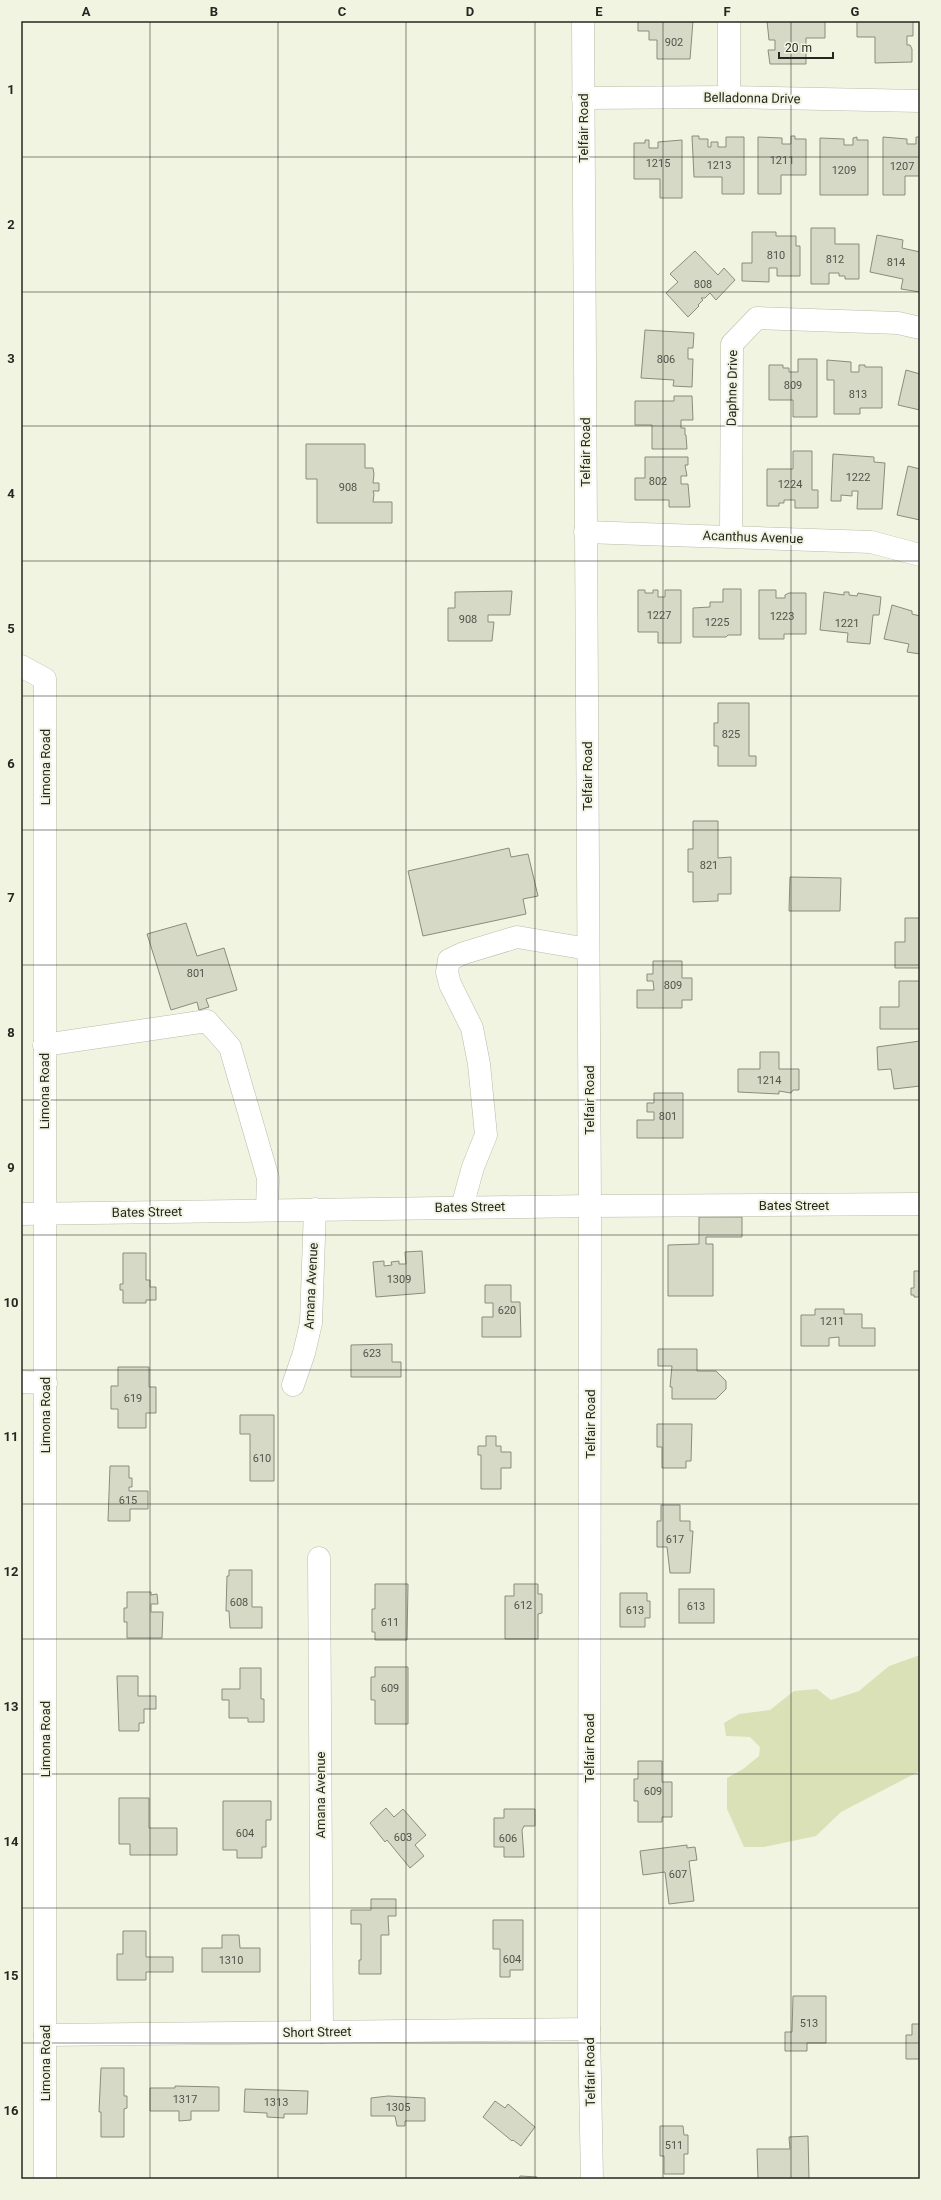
<svg xmlns="http://www.w3.org/2000/svg" width="941" height="2200" viewBox="0 0 941 2200" font-family="Roboto,sans-serif">
<style>
.green{fill:#dbe1b7}
.building{fill:#d6d9c6;stroke:#8a8d7c}
.lines{fill:none;stroke-linecap:round;stroke-linejoin:round}
.minor-casing{stroke:#babcaa;stroke-width:23}
.minor{stroke:#fff;stroke-width:22}
.grid{fill:none;stroke:#262720;stroke-width:1;stroke-opacity:0.55}
.labels{text-anchor:middle;dominant-baseline:central;stroke-width:4;stroke-linejoin:round;paint-order:stroke}
.number-label{font-size:11px;fill:#52544a}
.street-label{font-size:13px;fill:#262720;stroke:#f1f4e1}
.neatline{fill:none;stroke:#262720;stroke-width:1.5}
.grid-label{font-size:13px;text-anchor:middle;font-weight:bold;fill:#262720}
</style>
<rect width="100%" height="100%" fill="#f1f4e1"/>
<polygon class="green" points="920,1655 920,1771 841,1812 816,1836 764,1847 744,1847 727,1809 727,1778 743,1769 759,1756 760,1747 750,1737 726,1736 724,1723 739,1714 770,1710 794,1691 817,1689 831,1700 859,1691 889,1666"/>
<g class="building">
<polygon points="638,21 693,21 690,59 657,59 657,40 649,40 649,31 638,31"/>
<polygon points="767,21 825,21 825,38 806,38 806,64 770,64 768,50 775,50 775,40 769,40"/>
<polygon points="857,21 913,21 913,36 907,36 907,45 910,45 912,49 912,62 875,63 875,37 857,37"/>
<polygon points="692,136 699,136 699,139 708,139 708,147 711,147 711,142 718,142 718,147 726,147 726,137 744,137 744,194 722,194 722,177 694,177"/>
<polygon points="791,136 795,136 795,139 806,139 806,175 781,175 781,194 758,194 758,137 782,138 782,144 791,144"/>
<polygon points="857,137 857,140 868,140 868,195 820,195 820,138 844,139 844,145 853,145 853,138"/>
<polygon points="883,137 907,139 907,144 916,144 916,137 920,137 920,176 905,176 905,195 883,195"/>
<polygon points="645,140 649,140 649,148 658,148 658,142 682,140 682,198 660,198 660,179 634,179 634,143 645,143"/>
<polygon points="811,228 835,228 835,244 859,244 859,279 845,279 845,276 839,276 839,273 829,273 829,284 811,284"/>
<polygon points="752,232 776,232 776,236 796,236 796,246 800,246 800,276 777,276 777,268 769,268 769,282 742,281 742,263 752,263"/>
<polygon points="877,235 903,240 902,248 920,252 920,292 901,289 903,279 870,272"/>
<polygon points="695,251 718,275 724,268 735,280 716,300 710,293 705,298 701,298 703,300 698,305 699,306 688,317 666,293 678,282 670,274"/>
<polygon points="645,330 694,333 693,348 688,348 688,359 693,359 692,387 673,386 674,380 641,378"/>
<polygon points="798,359 817,359 817,417 793,417 793,400 769,400 769,365 783,365 783,368 789,368 789,372 798,372"/>
<polygon points="827,360 851,362 851,372 859,372 859,365 865,365 865,367 882,367 882,408 860,408 860,414 834,414 834,380 827,380"/>
<polygon points="906,370 920,374 920,410 898,405"/>
<polygon points="674,396 692,396 693,420 681,420 681,428 685,428 685,435 686,435 687,449 652,449 652,425 635,425 635,401 674,401"/>
<polygon points="306,444 365,444 365,468 373,468 374,474 373,483 379,483 379,491 373,491 374,494 373,502 392,502 392,523 317,523 317,479 306,479"/>
<polygon points="793,451 812,451 812,490 818,490 818,508 795,508 795,500 784,500 784,503 779,503 779,506 767,506 767,469 793,469"/>
<polygon points="833,454 874,457 874,462 885,463 882,509 857,509 858,491 852,491 852,496 841,495 841,501 831,501"/>
<polygon points="645,457 688,457 688,465 685,465 687,476 681,476 681,484 688,484 690,507 669,507 669,500 635,500 635,478 645,478"/>
<polygon points="908,466 920,469 920,520 897,515"/>
<polygon points="723,589 741,589 741,635 728,635 726,637 693,637 693,608 710,607 710,602 723,602"/>
<polygon points="638,590 645,590 645,593 653,593 653,590 658,590 658,597 665,597 665,590 681,590 681,643 658,643 658,632 638,632"/>
<polygon points="759,590 776,590 776,598 785,598 785,595 789,593 806,593 806,634 784,634 784,639 759,639"/>
<polygon points="512,591 510,615 488,615 488,622 494,622 492,641 448,641 448,608 455,608 455,592"/>
<polygon points="824,592 844,595 844,592 849,592 849,595 857,596 858,593 881,597 879,615 873,615 870,644 847,642 848,633 820,630"/>
<polygon points="892,605 912,611 912,614 920,616 920,614 920,654 907,652 909,644 884,639"/>
<polygon points="718,703 749,703 749,756 756,756 756,766 718,766 718,746 714,746 714,723 718,723"/>
<polygon points="693,821 718,821 718,858 731,857 731,894 718,894 718,901 693,902 693,872 688,872 688,849 693,849"/>
<polygon points="509,848 511,857 528,854 538,896 523,899 526,914 423,936 408,871"/>
<polygon points="790,877 841,878 840,911 789,911"/>
<polygon points="905,918 920,918 920,968 895,968 895,942 905,942"/>
<polygon points="186,923 197,956 224,948 237,990 206,999 209,1007 199,1010 197,1002 171,1010 147,934"/>
<polygon points="653,961 682,961 682,978 692,978 692,1000 682,1000 682,1008 637,1008 637,990 654,990 653,981 647,981 647,974 653,974"/>
<polygon points="899,981 920,981 920,1029 880,1029 880,1007 899,1007"/>
<polygon points="920,1041 920,1086 894,1089 891,1069 878,1070 877,1047"/>
<polygon points="760,1052 779,1052 779,1069 799,1069 799,1090 793,1090 791,1093 779,1091 779,1094 738,1092 738,1069 760,1069"/>
<polygon points="654,1093 683,1093 683,1138 637,1138 637,1120 654,1120 654,1112 647,1112 647,1103 654,1103"/>
<polygon points="699,1217 742,1217 742,1237 706,1237 706,1244 713,1244 713,1296 668,1296 668,1245 699,1244"/>
<polygon points="422,1251 425,1293 376,1297 373,1262 384,1261 384,1266 392,1265 391,1262 399,1261 399,1264 406,1264 405,1252"/>
<polygon points="123,1253 146,1253 146,1280 150,1280 150,1287 156,1287 156,1300 146,1300 146,1303 123,1303 123,1290 120,1290 120,1284 123,1284"/>
<polygon points="914,1271 920,1271 920,1297 914,1297 914,1295 911,1295 911,1288 914,1288"/>
<polygon points="485,1285 511,1285 511,1302 520,1302 521,1337 482,1337 482,1317 493,1317 493,1303 485,1303"/>
<polygon points="815,1309 844,1309 844,1314 862,1314 862,1328 875,1328 875,1346 839,1346 839,1337 829,1338 829,1346 801,1346 801,1315 815,1315"/>
<polygon points="392,1344 392,1362 401,1362 401,1377 351,1377 351,1345"/>
<polygon points="658,1349 697,1349 697,1371 716,1371 726,1381 726,1389 716,1399 672,1399 672,1387 670,1387 672,1366 658,1366"/>
<polygon points="118,1367 149,1367 149,1387 156,1387 156,1413 146,1413 146,1428 118,1428 118,1409 111,1409 111,1386 118,1386"/>
<polygon points="240,1415 274,1415 274,1481 250,1481 250,1434 240,1434"/>
<polygon points="657,1424 692,1424 691,1461 686,1461 686,1468 662,1468 662,1447 657,1447"/>
<polygon points="486,1436 496,1436 496,1446 501,1446 501,1452 511,1452 511,1468 501,1468 501,1489 481,1489 481,1455 478,1455 478,1446 486,1446"/>
<polygon points="110,1466 129,1466 129,1478 132,1478 132,1487 129,1487 129,1491 148,1491 148,1509 130,1509 130,1521 108,1521"/>
<polygon points="661,1505 680,1505 680,1521 690,1521 690,1531 693,1531 690,1573 670,1573 667,1547 657,1547 657,1521 661,1521"/>
<polygon points="229,1570 252,1570 252,1607 262,1607 262,1628 230,1628 229,1611 226,1611 227,1576 229,1576"/>
<polygon points="375,1584 408,1584 407,1640 375,1640 375,1632 372,1632 372,1609 375,1609"/>
<polygon points="514,1584 538,1584 538,1594 542,1594 542,1613 538,1614 538,1639 505,1639 505,1596 514,1596"/>
<rect x="679" y="1589" width="35" height="34"/>
<polygon points="127,1592 151,1592 151,1595 157,1594 158,1604 151,1604 151,1612 163,1612 162,1638 127,1638 127,1622 124,1622 124,1608 127,1608"/>
<polygon points="620,1593 647,1593 647,1601 650,1601 650,1618 645,1618 645,1627 620,1627"/>
<polygon points="375,1667 408,1667 408,1724 375,1724 375,1700 371,1700 371,1677 375,1677"/>
<polygon points="240,1668 261,1668 261,1699 264,1699 264,1722 248,1722 248,1718 229,1718 229,1700 222,1700 222,1689 240,1689"/>
<polygon points="117,1676 138,1676 138,1696 156,1696 156,1709 144,1709 144,1723 139,1723 139,1731 119,1731"/>
<polygon points="638,1761 662,1761 662,1782 672,1782 672,1817 662,1817 662,1822 638,1822 638,1801 634,1801 634,1779 638,1779"/>
<polygon points="119,1798 149,1798 149,1828 177,1828 177,1855 130,1855 130,1844 119,1844"/>
<polygon points="223,1801 271,1801 271,1820 266,1820 266,1847 262,1847 262,1858 237,1858 237,1850 223,1850"/>
<polygon points="386,1808 394,1817 403,1809 426,1835 415,1845 424,1856 410,1868 387,1840 385,1842 370,1823"/>
<polygon points="504,1809 535,1809 535,1826 524,1826 522,1830 524,1857 504,1857 504,1847 494,1847 494,1818 504,1818"/>
<polygon points="687,1845 687,1848 695,1847 697,1860 689,1861 694,1901 669,1904 665,1872 643,1875 640,1851"/>
<polygon points="371,1899 396,1899 396,1916 388,1916 389,1935 381,1935 381,1974 359,1974 359,1960 361,1960 361,1924 351,1924 351,1910 371,1910"/>
<polygon points="493,1920 523,1920 523,1970 510,1970 510,1977 500,1977 500,1949 493,1949"/>
<polygon points="123,1931 146,1931 146,1957 173,1957 173,1972 146,1972 146,1980 117,1980 117,1954 123,1954"/>
<polygon points="222,1935 239,1935 240,1948 260,1948 260,1972 202,1972 202,1948 222,1948"/>
<polygon points="793,1996 826,1996 826,2043 807,2043 807,2051 785,2051 785,2032 792,2032"/>
<polygon points="912,2024 920,2024 920,2059 906,2059 906,2035 912,2035"/>
<polygon points="101,2068 124,2068 124,2096 127,2096 127,2108 124,2109 124,2137 101,2137 101,2112 99,2112"/>
<polygon points="175,2086 219,2087 219,2111 191,2111 191,2120 179,2121 179,2111 150,2111 150,2088 175,2088"/>
<polygon points="245,2089 308,2091 307,2114 284,2114 284,2118 267,2117 267,2113 244,2112"/>
<polygon points="388,2096 425,2098 425,2121 405,2121 405,2126 397,2126 395,2116 371,2116 371,2098"/>
<polygon points="495,2101 505,2108 508,2104 535,2127 521,2146 513,2140 512,2141 483,2117"/>
<polygon points="660,2126 683,2126 684,2135 688,2135 688,2154 684,2154 684,2174 664,2174 664,2156 660,2156"/>
<polygon points="808,2136 809,2179 758,2179 757,2149 790,2149 789,2137"/>
<polygon points="520,2176 537,2177 537,2179 519,2179"/>
</g>
<g class="lines">
<g class="minor-casing">
<g id="minor">
<polyline points="583,21 590,1206 589,2029 592,2179"/>
<polyline points="729,97 729,21"/>
<polyline points="583,98 729,97 920,101"/>
<polyline points="585,532 871,542 920,555"/>
<polyline points="731,536 732,344 757,318 898,323 920,328"/>
<polyline points="21,666 45,679 45,2179"/>
<polyline points="44,1045 207,1021 230,1047 268,1178 267,1210"/>
<polyline points="462,1207 473,1167 486,1135 479,1064 472,1028 450,984 447,972 449,960 464,953 517,937 588,949"/>
<polyline points="21,1214 590,1206 920,1204"/>
<polyline points="21,1382 46,1383"/>
<polyline points="293,1385 304,1353 311,1323 315,1209"/>
<polyline points="319,1558 322,2032"/>
<polyline points="45,2035 589,2029"/>
</g>
</g>
<use href="#minor" class="minor"/>
</g>
<path class="grid" d="M150,21V2179M278,21V2179M406,21V2179M535,21V2179M663,21V2179M791,21V2179M21,157H920M21,292H920M21,426H920M21,561H920M21,696H920M21,830H920M21,965H920M21,1100H920M21,1235H920M21,1370H920M21,1504H920M21,1639H920M21,1774H920M21,1908H920M21,2043H920"/>
<g class="labels">
<g class="number-label">
<text x="674" y="42">902</text>
<text x="782" y="160">1211</text>
<text x="658" y="163">1215</text>
<text x="719" y="165">1213</text>
<text x="902" y="166">1207</text>
<text x="844" y="170">1209</text>
<text x="776" y="255">810</text>
<text x="835" y="259">812</text>
<text x="896" y="262">814</text>
<text x="703" y="284">808</text>
<text x="666" y="359">806</text>
<text x="793" y="385">809</text>
<text x="858" y="394">813</text>
<text x="858" y="477">1222</text>
<text x="658" y="481">802</text>
<text x="790" y="484">1224</text>
<text x="348" y="487">908</text>
<text x="659" y="615">1227</text>
<text x="782" y="616">1223</text>
<text x="468" y="619">908</text>
<text x="717" y="622">1225</text>
<text x="847" y="623">1221</text>
<text x="731" y="734">825</text>
<text x="709" y="865">821</text>
<text x="196" y="973">801</text>
<text x="673" y="985">809</text>
<text x="769" y="1080">1214</text>
<text x="668" y="1116">801</text>
<text x="399" y="1279">1309</text>
<text x="507" y="1310">620</text>
<text x="832" y="1321">1211</text>
<text x="372" y="1353">623</text>
<text x="133" y="1398">619</text>
<text x="262" y="1458">610</text>
<text x="128" y="1500">615</text>
<text x="675" y="1539">617</text>
<text x="239" y="1602">608</text>
<text x="523" y="1605">612</text>
<text x="696" y="1606">613</text>
<text x="635" y="1610">613</text>
<text x="390" y="1622">611</text>
<text x="390" y="1688">609</text>
<text x="653" y="1791">609</text>
<text x="245" y="1833">604</text>
<text x="403" y="1837">603</text>
<text x="508" y="1838">606</text>
<text x="678" y="1874">607</text>
<text x="512" y="1959">604</text>
<text x="231" y="1960">1310</text>
<text x="809" y="2023">513</text>
<text x="185" y="2099">1317</text>
<text x="276" y="2102">1313</text>
<text x="398" y="2107">1305</text>
<text x="674" y="2145">511</text>
</g>
<g class="street-label">
<text transform="translate(752 98) rotate(1)">Belladonna Drive</text>
<text transform="translate(583 128) rotate(-90)">Telfair Road</text>
<text transform="translate(732 388) rotate(-89)">Daphne Drive</text>
<text transform="translate(585 452) rotate(-90)">Telfair Road</text>
<text transform="translate(753 537) rotate(2)">Acanthus Avenue</text>
<text transform="translate(45 767) rotate(-90)">Limona Road</text>
<text transform="translate(587 776) rotate(-90)">Telfair Road</text>
<text transform="translate(44 1091) rotate(-90)">Limona Road</text>
<text transform="translate(589 1100) rotate(-90)">Telfair Road</text>
<text x="794" y="1205">Bates Street</text>
<text transform="translate(470 1207) rotate(-1)">Bates Street</text>
<text transform="translate(147 1212) rotate(-1)">Bates Street</text>
<text transform="translate(311 1286) rotate(-87)">Amana Avenue</text>
<text transform="translate(45 1415) rotate(-90)">Limona Road</text>
<text transform="translate(590 1424) rotate(-90)">Telfair Road</text>
<text transform="translate(45 1739) rotate(-90)">Limona Road</text>
<text transform="translate(589 1748) rotate(-90)">Telfair Road</text>
<text transform="translate(320 1795) rotate(-90)">Amana Avenue</text>
<text transform="translate(317 2032) rotate(-1)">Short Street</text>
<text transform="translate(45 2063) rotate(-90)">Limona Road</text>
<text transform="translate(590 2072) rotate(-91)">Telfair Road</text>
</g>
</g>
<rect width="941" height="2200" fill="none" stroke="#f1f4e1" stroke-width="44"/>
<path d="M779 52v6h54v-6" fill="none" stroke="#262720" stroke-width="2"/>
<text x="785" y="52" font-size="12" fill="#262720" stroke="#f1f4e1" stroke-width="3" paint-order="stroke">20 m</text>
<rect x="22" y="22" width="897" height="2156" class="neatline"/>
<g class="grid-label">
<text x="86" y="16">A</text>
<text x="214" y="16">B</text>
<text x="342" y="16">C</text>
<text x="470" y="16">D</text>
<text x="599" y="16">E</text>
<text x="727" y="16">F</text>
<text x="855" y="16">G</text>
<text x="11" y="94">1</text>
<text x="11" y="229">2</text>
<text x="11" y="363">3</text>
<text x="11" y="498">4</text>
<text x="11" y="633">5</text>
<text x="11" y="768">6</text>
<text x="11" y="902">7</text>
<text x="11" y="1037">8</text>
<text x="11" y="1172">9</text>
<text x="11" y="1307">10</text>
<text x="11" y="1441">11</text>
<text x="11" y="1576">12</text>
<text x="11" y="1711">13</text>
<text x="11" y="1846">14</text>
<text x="11" y="1980">15</text>
<text x="11" y="2115">16</text>
</g>
</svg>
